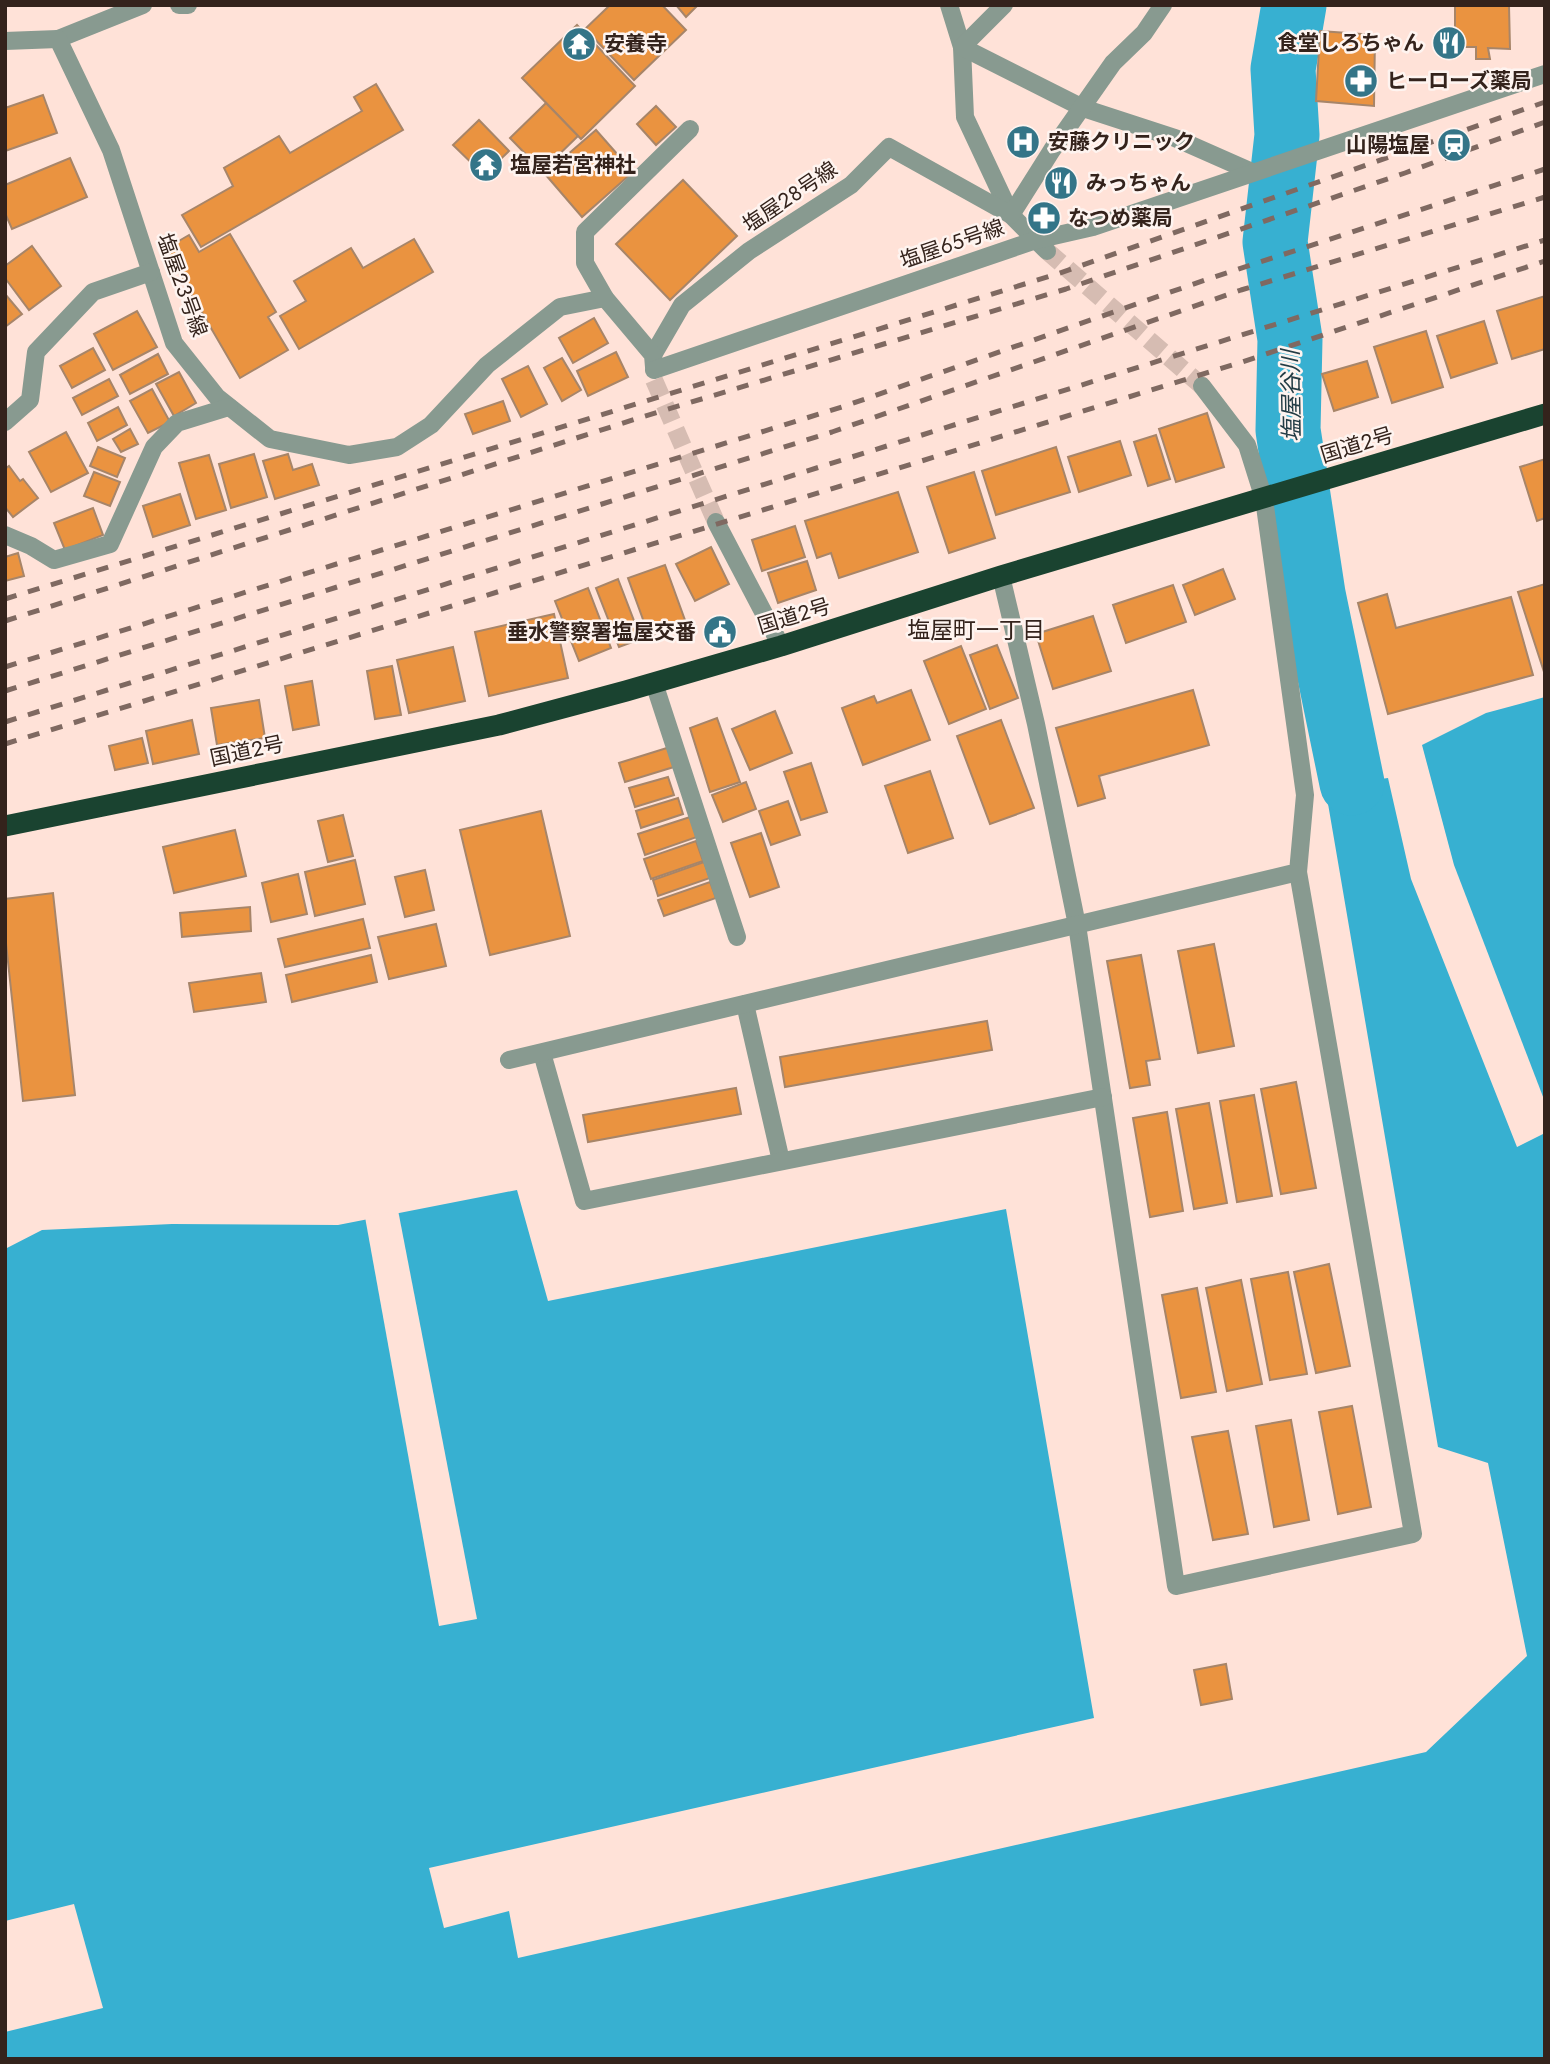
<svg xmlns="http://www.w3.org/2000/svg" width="1550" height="2064" viewBox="0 0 1550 2064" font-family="Jost,'Noto Sans JP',sans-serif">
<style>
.water{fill:#37b0d1}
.pier{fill:#ffe2d8}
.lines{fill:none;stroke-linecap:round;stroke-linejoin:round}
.river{stroke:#37b0d1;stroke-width:65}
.building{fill:#ea9340;stroke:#a78569;stroke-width:2}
.minor-tunnel{stroke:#d6bcb2;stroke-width:18;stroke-dasharray:18 9;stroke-linecap:butt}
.minor{stroke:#889a90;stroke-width:18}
.highway{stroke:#1a4330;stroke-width:21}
.rail{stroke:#7f6961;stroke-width:5;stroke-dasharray:12 12;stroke-linecap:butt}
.labels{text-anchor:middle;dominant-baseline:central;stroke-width:5;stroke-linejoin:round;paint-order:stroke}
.poi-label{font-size:21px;font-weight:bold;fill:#34231c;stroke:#fef4f0;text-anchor:start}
.street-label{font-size:21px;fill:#34231c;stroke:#fef4f0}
.water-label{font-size:23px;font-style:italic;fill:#233c45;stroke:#fef4f0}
.neighbourhood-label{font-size:23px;fill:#34231c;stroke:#fef4f0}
</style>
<rect width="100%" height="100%" fill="#ffe2d8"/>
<g class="water">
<polygon points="1545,697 1545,1102 1454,865 1422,745 1486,713"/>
<polygon points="1388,778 1411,879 1517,1147 1545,1133 1545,2059 5,2059 5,1249 42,1230 172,1224 338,1225 517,1190 548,1301 1006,1209 1094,1718 429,1868 444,1928 509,1911 518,1958 1426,1752 1527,1656 1488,1463 1438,1447 1326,792 1352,783"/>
</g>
<g class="pier">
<polygon points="398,1210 477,1619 439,1626 365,1217"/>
<polygon points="74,1904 103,2008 5,2032 5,1921"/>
</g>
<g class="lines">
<polyline class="river" points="1294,5 1283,69 1287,135 1275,242 1290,339 1288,430 1313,594 1352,783"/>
</g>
<g class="building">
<polygon points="610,5 662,5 686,30 634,80 585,29"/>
<polygon points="676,5 698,5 686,17"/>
<polygon points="1455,5 1509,6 1510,49 1488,48 1490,59 1476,59 1476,47 1455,47"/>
<polygon points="577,25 635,86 581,139 522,78"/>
<polygon points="1320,31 1375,35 1374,106 1316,101"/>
<polygon points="376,84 403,130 201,247 182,215 233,186 224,168 279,136 290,153 362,111 354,97"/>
<polygon points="43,95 57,133 5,151 5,108"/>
<polygon points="546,103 578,136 542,171 510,138"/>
<polygon points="656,106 676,127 656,145 637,124"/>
<polygon points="479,120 509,151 484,175 453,145"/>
<polygon points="596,130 633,172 582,217 545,174"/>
<polygon points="70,158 87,197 12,229 5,213 5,185"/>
<polygon points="683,180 737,236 670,300 616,244"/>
<polygon points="230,234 276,312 268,317 288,350 240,378 165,249 189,235 199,252"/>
<polygon points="414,239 433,272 299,349 280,316 306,301 294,281 351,248 363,268"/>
<polygon points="32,246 61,286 29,310 5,278 5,266"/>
<polygon points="5,294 22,314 5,327"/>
<polygon points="1545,296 1545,349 1512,359 1497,311"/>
<polygon points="137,311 157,347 113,370 94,334"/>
<polygon points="594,318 608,343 573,363 559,338"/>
<polygon points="1484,321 1497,363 1451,378 1437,336"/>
<polygon points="1426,331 1443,387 1392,403 1374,347"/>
<polygon points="93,348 105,370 72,388 60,366"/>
<polygon points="616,352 628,377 588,396 577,371"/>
<polygon points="158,354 168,374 130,394 120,375"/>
<polygon points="562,358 581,390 562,401 544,368"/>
<polygon points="1367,361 1378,397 1334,411 1322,374"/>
<polygon points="528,366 547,404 521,417 502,379"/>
<polygon points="179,372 196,403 174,416 156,384"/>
<polygon points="109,379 118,396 82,415 73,398"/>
<polygon points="152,389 170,422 148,433 130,401"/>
<polygon points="503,401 510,421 473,434 465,414"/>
<polygon points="118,407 127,425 97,441 88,423"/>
<polygon points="1207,413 1224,467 1176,482 1159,429"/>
<polygon points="130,429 138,444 121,452 113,439"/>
<polygon points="66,432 88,473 51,492 29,452"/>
<polygon points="1156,435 1170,479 1148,486 1134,442"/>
<polygon points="1120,441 1131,475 1079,492 1068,457"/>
<polygon points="98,447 125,458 117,477 90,466"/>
<polygon points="1056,447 1070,492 996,515 982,471"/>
<polygon points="254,454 267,497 231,508 219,464"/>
<polygon points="288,454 293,470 312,464 319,485 275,499 263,461"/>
<polygon points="209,455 226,510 196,519 179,463"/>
<polygon points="1545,459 1545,518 1537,521 1520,467"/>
<polygon points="9,466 20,481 23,479 38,498 13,517 5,507 5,469"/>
<polygon points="94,472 120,482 110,506 84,496"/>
<polygon points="974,472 995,538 949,553 927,487"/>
<polygon points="898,492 918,552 839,578 831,553 817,558 805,521"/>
<polygon points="180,494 190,525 153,537 143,506"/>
<polygon points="93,508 103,535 65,550 54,523"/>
<polygon points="795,526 805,557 762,571 752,540"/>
<polygon points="711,547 729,584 695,601 676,564"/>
<polygon points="18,553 24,576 5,581 5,557"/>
<polygon points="807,561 816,590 778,603 768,573"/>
<polygon points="665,565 686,623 649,636 628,578"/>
<polygon points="1223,569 1235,599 1195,615 1183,585"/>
<polygon points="618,579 641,639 619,647 596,588"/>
<polygon points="1545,584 1545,675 1518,592"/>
<polygon points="1173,585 1186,622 1126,643 1113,605"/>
<polygon points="588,588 611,648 579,661 555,601"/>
<polygon points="1387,594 1396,628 1511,597 1533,675 1388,714 1358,603"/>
<polygon points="554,614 568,678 489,696 475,632"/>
<polygon points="1093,616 1111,671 1053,689 1036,634"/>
<polygon points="997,645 1018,698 990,709 970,655"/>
<polygon points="961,646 986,709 949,724 924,661"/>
<polygon points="453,647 465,701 409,713 397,660"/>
<polygon points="392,666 401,715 375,719 367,671"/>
<polygon points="312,681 319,725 293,730 285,686"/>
<polygon points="911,690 930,740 863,765 842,708 874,696 877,703"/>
<polygon points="1193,690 1209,745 1099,776 1105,798 1078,806 1056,728"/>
<polygon points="259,700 265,738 217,745 211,708"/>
<polygon points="775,711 792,753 750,770 732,729"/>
<polygon points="717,718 740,782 710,792 690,728"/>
<polygon points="192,720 199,754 153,764 146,731"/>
<polygon points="1001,720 1034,808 990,824 957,736"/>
<polygon points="142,738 148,763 115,770 109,746"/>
<polygon points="670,747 677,766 625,782 619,763"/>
<polygon points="811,763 827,812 801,820 784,772"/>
<polygon points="930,771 953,838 908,853 885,786"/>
<polygon points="668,777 674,795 635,807 629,788"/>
<polygon points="746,782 756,809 723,822 712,795"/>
<polygon points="678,798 683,814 641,828 636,811"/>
<polygon points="788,801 800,835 771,845 759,811"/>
<polygon points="541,811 570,936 490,955 460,830"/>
<polygon points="343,815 353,856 328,862 318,821"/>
<polygon points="690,817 697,837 645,855 638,834"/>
<polygon points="235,830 246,876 174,893 163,847"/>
<polygon points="761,833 779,887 750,897 731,843"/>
<polygon points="696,841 703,861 651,879 644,859"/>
<polygon points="355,860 365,904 315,916 305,872"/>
<polygon points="704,862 710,878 658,896 653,880"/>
<polygon points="425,870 434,910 405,917 395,877"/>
<polygon points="298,874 307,914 271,922 262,883"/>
<polygon points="710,882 716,898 664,916 658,900"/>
<polygon points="53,893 75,1095 23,1101 5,934 5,899"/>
<polygon points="250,907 251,931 182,937 180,913"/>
<polygon points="363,919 370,948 285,967 278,939"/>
<polygon points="436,924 446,966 389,979 378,937"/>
<polygon points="1214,944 1234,1046 1198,1053 1178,951"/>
<polygon points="371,955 377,982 292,1002 286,975"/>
<polygon points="1141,955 1160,1059 1146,1061 1150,1085 1130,1088 1107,961"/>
<polygon points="261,973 266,1002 194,1012 189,983"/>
<polygon points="987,1021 992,1050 785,1087 780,1057"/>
<polygon points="1296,1082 1316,1188 1281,1194 1261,1089"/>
<polygon points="736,1088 741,1114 588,1142 583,1115"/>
<polygon points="1254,1095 1272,1196 1237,1202 1220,1101"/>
<polygon points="1209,1103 1227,1203 1194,1209 1176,1109"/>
<polygon points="1167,1112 1183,1211 1150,1217 1133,1118"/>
<polygon points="1329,1264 1350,1366 1316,1373 1294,1272"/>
<polygon points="1288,1272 1307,1374 1270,1380 1251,1279"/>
<polygon points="1241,1280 1262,1384 1227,1391 1206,1288"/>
<polygon points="1197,1288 1216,1392 1181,1398 1162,1295"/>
<polygon points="1352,1406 1371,1507 1338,1514 1319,1412"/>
<polygon points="1291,1420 1309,1520 1274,1527 1256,1426"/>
<polygon points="1228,1431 1248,1534 1213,1540 1192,1437"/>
<polygon points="1226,1664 1232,1699 1201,1705 1194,1670"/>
</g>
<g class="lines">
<g class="minor-tunnel">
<polyline points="1047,251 1202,386"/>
<polyline points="654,380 716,522"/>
</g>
<g class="minor">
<polyline points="179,5 188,5"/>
<polyline points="949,5 962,47 965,117 1011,215 1047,251"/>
<polyline points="1004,5 962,47 1083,108 1175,138 1252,172"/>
<polyline points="58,39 143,5"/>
<polyline points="5,41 58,39 111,150 174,343 217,397 270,439 349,455 397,447 431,425 487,365 560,307 605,298"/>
<polyline points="653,355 682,305 749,251 851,185 889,147 1011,215 1052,150 1113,63 1144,33 1163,5"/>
<polyline points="654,367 653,355 605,298 585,263 585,232 690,129"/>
<polyline points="654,370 1036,240 1093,227 1545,74"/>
<polyline points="5,422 30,400 36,352 93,292 151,272"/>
<polyline points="716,522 781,646"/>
<polyline points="5,535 31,546 54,560 110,544 154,447 177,423 229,407"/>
<polyline points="1001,576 1036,724 1077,925 1176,1586 1413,1534 1298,872"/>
<polyline points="654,683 737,937"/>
<polyline points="745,1004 781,1161"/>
<polyline points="542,1053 584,1201 1103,1097"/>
<polyline points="509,1060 1298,872 1305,795 1264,499 1247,445 1202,386"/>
</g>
<polyline class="highway" points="5,826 499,725 626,691 781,646 1001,576 1545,414"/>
<g class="rail">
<polyline points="5,599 1057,274 1545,102"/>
<polyline points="5,621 642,417 1066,289 1405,173 1545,122"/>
<polyline points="5,667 845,406 1205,280 1545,169"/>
<polyline points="5,691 832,432 1241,290 1545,197"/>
<polyline points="5,722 1545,240"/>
<polyline points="5,744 1242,362 1545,261"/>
</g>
</g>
<defs>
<g id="restaurant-disc" transform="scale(1.75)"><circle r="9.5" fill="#347588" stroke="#fef4f0"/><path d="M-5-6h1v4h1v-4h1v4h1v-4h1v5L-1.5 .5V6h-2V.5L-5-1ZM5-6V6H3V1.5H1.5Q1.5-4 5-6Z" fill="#fff"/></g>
<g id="temple-disc" transform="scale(1.75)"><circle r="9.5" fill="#347588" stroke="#fef4f0"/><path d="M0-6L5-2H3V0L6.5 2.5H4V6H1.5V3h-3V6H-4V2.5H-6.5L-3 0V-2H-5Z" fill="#fff"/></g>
<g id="pharmacy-disc" transform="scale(1.75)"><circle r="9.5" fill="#347588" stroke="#fef4f0"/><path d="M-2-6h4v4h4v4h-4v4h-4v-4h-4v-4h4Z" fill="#fff"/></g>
<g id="hospital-disc" transform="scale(1.75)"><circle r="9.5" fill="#347588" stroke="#fef4f0"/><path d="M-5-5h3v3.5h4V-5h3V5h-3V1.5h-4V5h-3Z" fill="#fff"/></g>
<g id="station-disc" transform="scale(1.75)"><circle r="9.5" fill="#347588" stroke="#fef4f0"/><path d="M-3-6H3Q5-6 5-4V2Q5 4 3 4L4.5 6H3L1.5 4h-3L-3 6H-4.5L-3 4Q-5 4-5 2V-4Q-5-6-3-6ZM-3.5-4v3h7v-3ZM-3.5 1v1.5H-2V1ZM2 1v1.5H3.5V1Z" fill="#fff"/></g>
<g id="civic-disc" transform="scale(1.75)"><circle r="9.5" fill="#347588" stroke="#fef4f0"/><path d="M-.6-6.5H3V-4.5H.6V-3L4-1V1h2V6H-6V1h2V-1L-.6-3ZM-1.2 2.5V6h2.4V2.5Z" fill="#fff"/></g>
</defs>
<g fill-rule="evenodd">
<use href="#restaurant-disc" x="1449" y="43"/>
<use href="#temple-disc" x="579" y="44"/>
<use href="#pharmacy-disc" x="1361" y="81"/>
<use href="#hospital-disc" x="1023" y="142"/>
<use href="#station-disc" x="1454" y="145"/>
<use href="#temple-disc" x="486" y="165"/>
<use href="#restaurant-disc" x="1061" y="183"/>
<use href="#pharmacy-disc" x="1044" y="218"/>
<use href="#civic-disc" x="720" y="632"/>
</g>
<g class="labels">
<g class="poi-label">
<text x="1424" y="43" text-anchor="end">食堂しろちゃん</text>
<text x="604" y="44">安養寺</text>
<text x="1386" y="81">ヒーローズ薬局</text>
<text x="1048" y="142">安藤クリニック</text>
<text x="1430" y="145" text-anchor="end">山陽塩屋</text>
<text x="510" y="165">塩屋若宮神社</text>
<text x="1086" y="183">みっちゃん</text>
<text x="1068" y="218">なつめ薬局</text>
<text x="696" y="632" text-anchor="end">垂水警察署塩屋交番</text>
</g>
<g class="street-label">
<text transform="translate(790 197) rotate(-34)">塩屋２８号線</text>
<text transform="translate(952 244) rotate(-19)">塩屋６５号線</text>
<text transform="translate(182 285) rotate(70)">塩屋２３号線</text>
<text transform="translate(1357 445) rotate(-17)">国道2号</text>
<text transform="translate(794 616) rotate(-17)">国道2号</text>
<text transform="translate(247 751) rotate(-12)">国道2号</text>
</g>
<g class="water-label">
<text transform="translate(1291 396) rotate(-91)">塩屋谷川</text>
</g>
<g class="neighbourhood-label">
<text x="976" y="630">塩屋町一丁目</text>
</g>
</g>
<rect width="1550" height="2064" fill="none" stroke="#34231c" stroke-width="14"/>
</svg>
